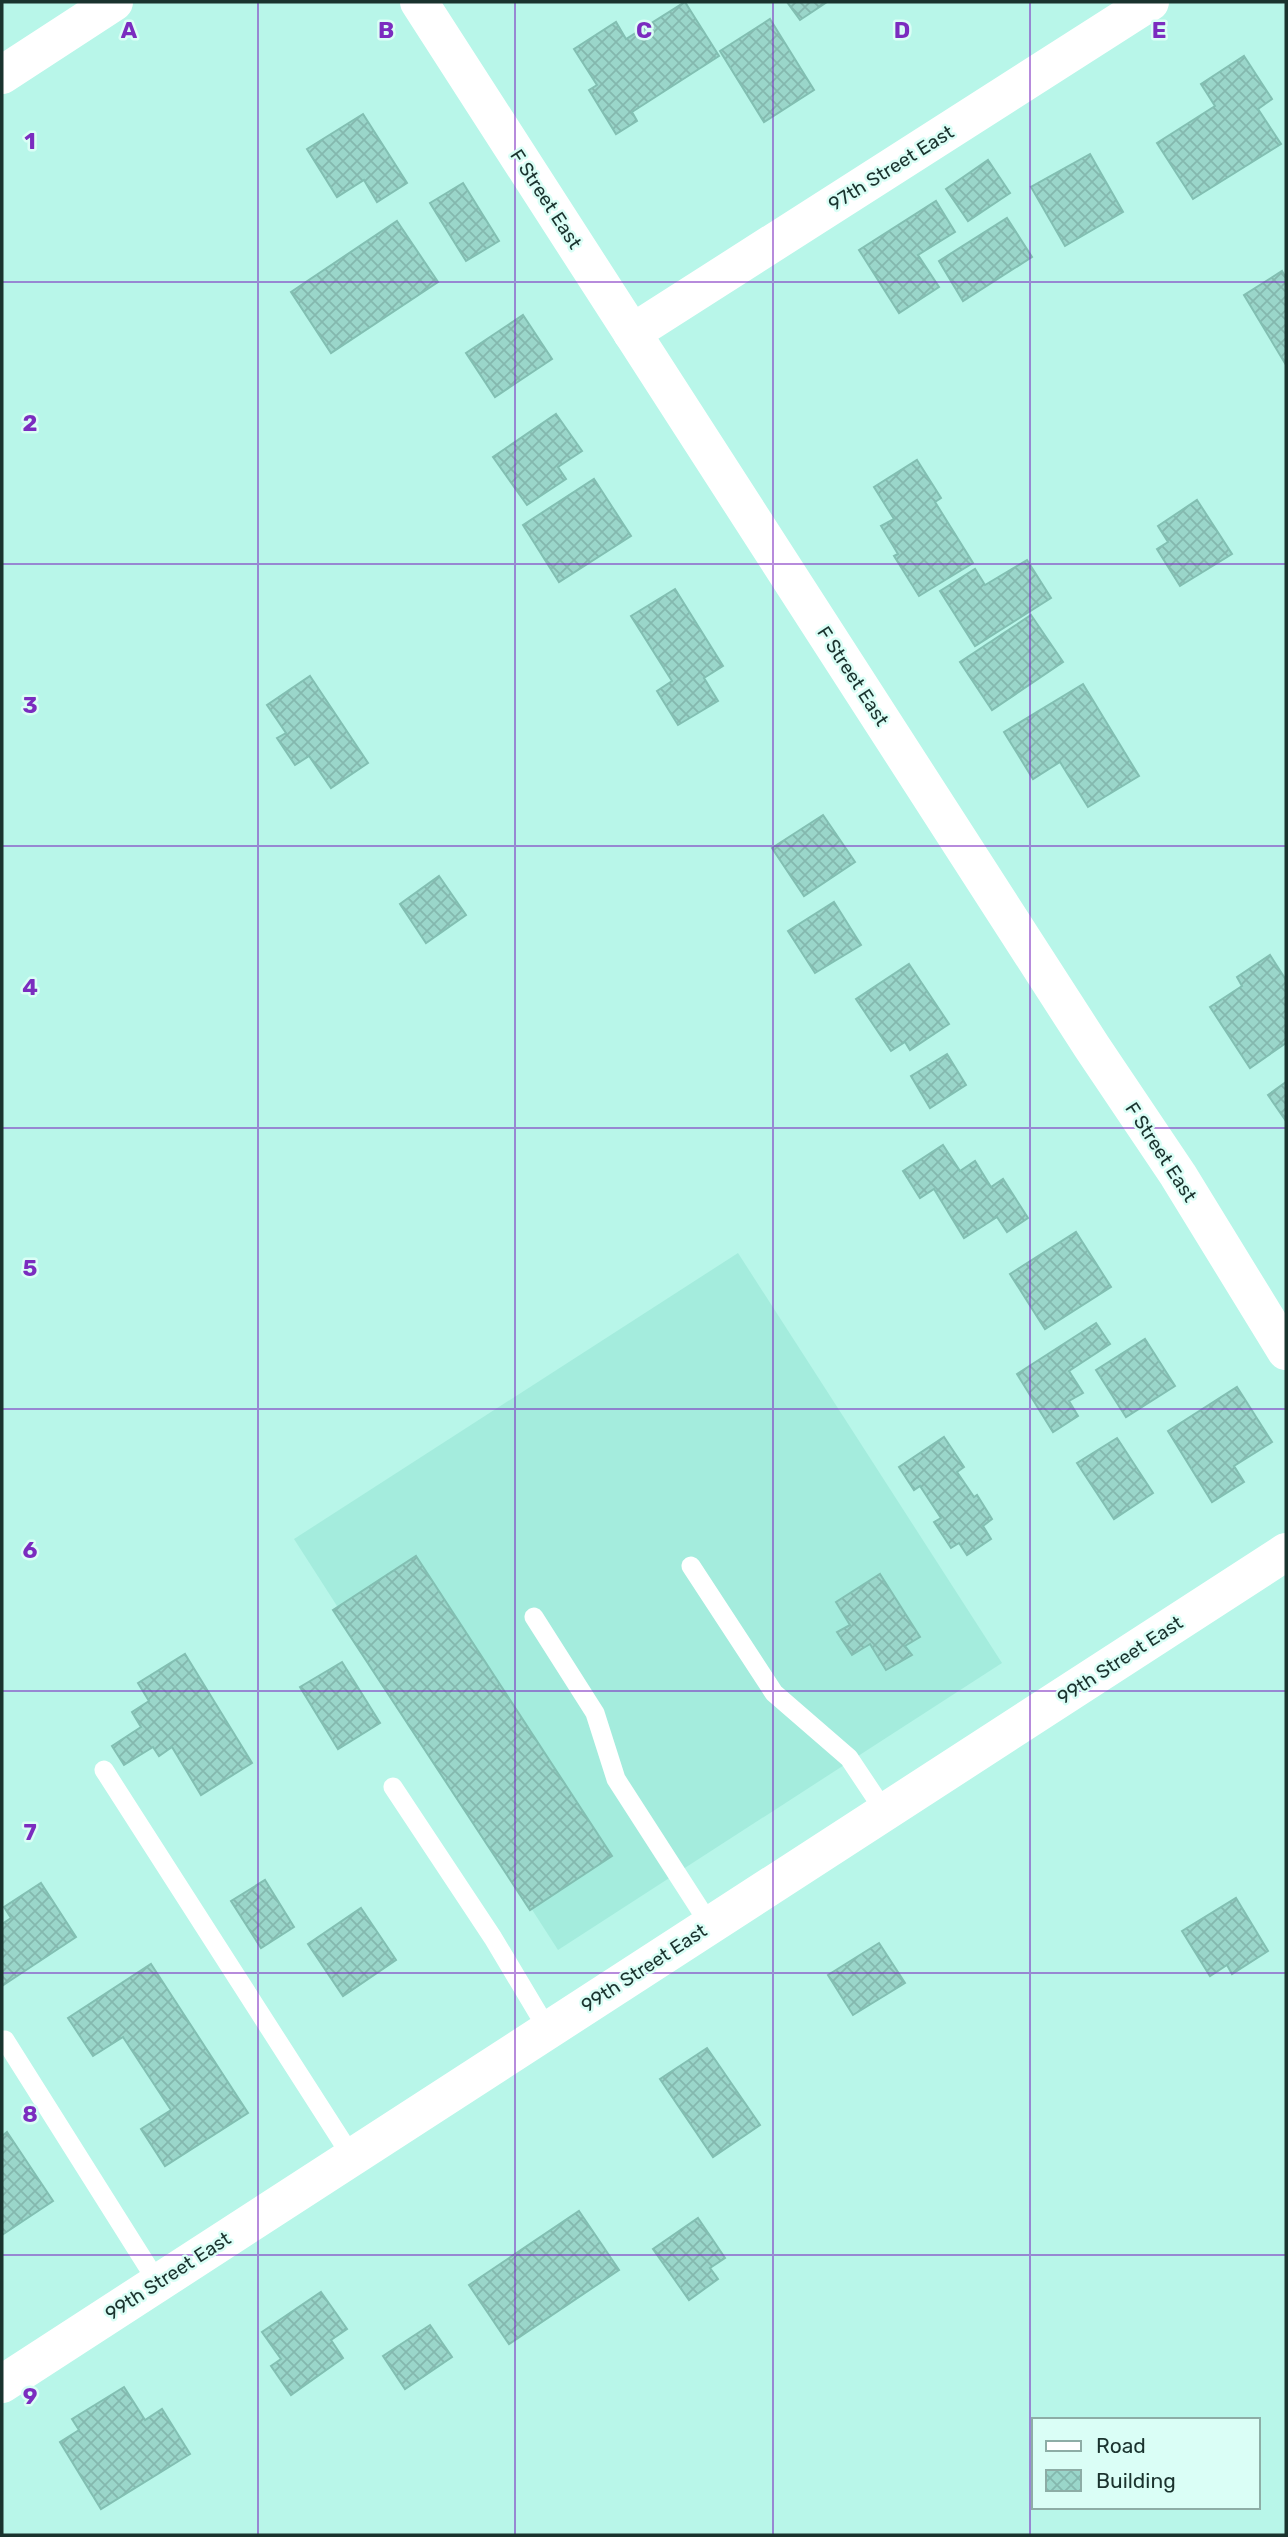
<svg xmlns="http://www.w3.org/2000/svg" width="1288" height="2537" viewBox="0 0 1288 2537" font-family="Rubik,sans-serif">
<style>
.built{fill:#a4ecdd}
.building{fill:url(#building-cross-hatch);stroke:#82bfb2;stroke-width:2}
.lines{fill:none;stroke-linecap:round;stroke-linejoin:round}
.lane{stroke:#fff;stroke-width:19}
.street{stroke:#fff;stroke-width:38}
.secondary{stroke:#fff;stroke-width:38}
.grid{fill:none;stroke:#7b2cbf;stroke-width:2;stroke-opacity:0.55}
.labels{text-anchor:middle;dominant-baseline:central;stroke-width:5;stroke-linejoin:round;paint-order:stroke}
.street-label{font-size:19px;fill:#1a332e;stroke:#dafef6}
.grid-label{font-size:23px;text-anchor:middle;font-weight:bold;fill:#7b2cbf;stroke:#dafef6;stroke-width:5;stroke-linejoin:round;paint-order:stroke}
</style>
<defs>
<pattern id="building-cross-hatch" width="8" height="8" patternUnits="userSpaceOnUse" patternTransform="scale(1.75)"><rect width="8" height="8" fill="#9ad6ca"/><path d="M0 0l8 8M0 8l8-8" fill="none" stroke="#84b8ae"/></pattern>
</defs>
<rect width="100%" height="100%" fill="#b8f6e9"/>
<polygon class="built" points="738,1253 1002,1663 558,1950 294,1539"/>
<g class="building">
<polygon points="685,2 719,56 632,112 637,121 616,134 589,90 597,85 574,49 616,22 626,39"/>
<polygon points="787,2 827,2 800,20"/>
<polygon points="770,19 814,90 764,122 720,51"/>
<polygon points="1244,56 1272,99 1258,109 1281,144 1193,199 1157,143 1215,106 1201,84"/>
<polygon points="363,114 407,183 377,202 364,180 337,197 307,149"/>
<polygon points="1090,154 1123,212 1065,246 1031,187"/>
<polygon points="988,160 1010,193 968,221 946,189"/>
<polygon points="463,183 499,241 466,261 430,203"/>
<polygon points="936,201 955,232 918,255 939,287 899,313 859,250"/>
<polygon points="1007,218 1032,257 963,301 939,261"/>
<polygon points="397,221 438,282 331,353 291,292"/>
<polygon points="1282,271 1286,278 1286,365 1244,295"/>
<polygon points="523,315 552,359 495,397 466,353"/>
<polygon points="556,414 582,451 558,467 566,479 527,505 493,457"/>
<polygon points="917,460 941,498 935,502 973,563 919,596 894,556 898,554 881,526 894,519 874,487"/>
<polygon points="594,479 631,536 559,582 523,525"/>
<polygon points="1197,500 1232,554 1180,586 1157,549 1168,542 1158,526"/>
<polygon points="1027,560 1051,598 975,646 940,591 975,569 985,585"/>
<polygon points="675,589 723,666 704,678 718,701 678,725 657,691 672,681 631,616"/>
<polygon points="1031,615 1063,662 992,710 960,662"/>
<polygon points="310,676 368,763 331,788 309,756 295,765 277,738 286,733 267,705"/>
<polygon points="1083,684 1139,776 1088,807 1060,762 1033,779 1004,732"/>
<polygon points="823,815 855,862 804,896 772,848"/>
<polygon points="439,876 466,915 426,943 400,904"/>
<polygon points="834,902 861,945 815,973 788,931"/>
<polygon points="1270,955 1286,980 1286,1043 1250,1068 1210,1007 1242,986 1237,977"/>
<polygon points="909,964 949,1024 910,1050 905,1042 891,1051 856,999"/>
<polygon points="947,1054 966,1085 930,1108 911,1076"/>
<polygon points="1286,1082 1286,1121 1268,1095"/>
<polygon points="943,1145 960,1171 975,1161 991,1187 1003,1179 1028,1218 1007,1232 997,1217 964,1238 934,1189 920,1198 903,1171"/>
<polygon points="1076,1232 1111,1287 1045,1329 1010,1274"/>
<polygon points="1096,1323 1110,1344 1069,1371 1083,1393 1069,1401 1078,1416 1053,1432 1017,1374"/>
<polygon points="1145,1339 1175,1386 1126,1417 1096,1370"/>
<polygon points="1237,1387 1272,1442 1234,1466 1244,1482 1212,1502 1168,1431"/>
<polygon points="944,1437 964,1467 957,1472 974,1497 977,1495 992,1519 983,1526 991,1539 967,1555 959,1543 951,1548 934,1522 941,1518 920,1486 914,1490 899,1467"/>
<polygon points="1117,1438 1153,1493 1114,1519 1077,1463"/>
<polygon points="416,1556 612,1856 530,1910 333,1610"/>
<polygon points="880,1574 920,1637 905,1646 912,1655 886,1670 870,1644 852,1655 837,1632 850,1625 836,1602"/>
<polygon points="185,1654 252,1763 201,1795 172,1747 159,1756 153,1747 124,1765 112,1746 141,1727 132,1712 149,1701 138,1683"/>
<polygon points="342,1662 380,1723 338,1749 300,1687"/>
<polygon points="265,1880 294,1927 261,1948 231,1901"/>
<polygon points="41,1883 76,1937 2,1986 2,1924 11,1918 4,1907"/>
<polygon points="1236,1898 1268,1951 1232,1974 1227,1965 1210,1976 1182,1931"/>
<polygon points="361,1908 396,1960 343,1996 308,1944"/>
<polygon points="879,1943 905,1983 853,2015 828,1975"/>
<polygon points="151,1964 248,2113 165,2166 141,2129 171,2110 123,2037 93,2056 68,2018"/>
<polygon points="707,2048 760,2125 713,2157 660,2079"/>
<polygon points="7,2132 53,2201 2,2235 2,2136"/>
<polygon points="579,2211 619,2270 509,2344 469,2285"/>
<polygon points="698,2218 725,2258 710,2268 718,2279 689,2300 653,2249"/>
<polygon points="321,2292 347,2329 331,2340 343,2358 291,2395 271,2366 281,2359 262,2332"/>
<polygon points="430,2325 452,2357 405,2389 383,2356"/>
<polygon points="124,2387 145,2420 162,2409 190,2454 101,2509 60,2442 79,2430 72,2419"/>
</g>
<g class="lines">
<g class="lane">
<polyline points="691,1566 774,1693 849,1758 885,1812"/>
<polyline points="534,1617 595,1713 616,1779 710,1925"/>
<polyline points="104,1770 352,2157"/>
<polyline points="393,1787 493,1938 548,2030"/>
<polyline points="5,2040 158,2283"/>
</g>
<g class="street">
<polyline points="419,2 1092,1047 1178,1175 1286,1351"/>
<polyline points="632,333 1150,2"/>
</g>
<g class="secondary">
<polyline points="2,75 114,2"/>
<polyline points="2,2384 1286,1552"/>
</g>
</g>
<path class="grid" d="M258,2V2535M515,2V2535M773,2V2535M1030,2V2535M2,282H1286M2,564H1286M2,846H1286M2,1128H1286M2,1409H1286M2,1691H1286M2,1973H1286M2,2255H1286"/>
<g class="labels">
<g class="street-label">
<text transform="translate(891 168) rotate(-32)">97th Street East</text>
<text transform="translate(546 199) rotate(57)">F Street East</text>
<text transform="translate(853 676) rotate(57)">F Street East</text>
<text transform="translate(1161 1152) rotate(57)">F Street East</text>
<text transform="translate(1120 1660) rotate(-33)">99th Street East</text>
<text transform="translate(644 1968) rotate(-33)">99th Street East</text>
<text transform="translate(168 2276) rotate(-33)">99th Street East</text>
</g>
</g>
<g class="grid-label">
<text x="129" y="38">A</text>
<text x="386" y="38">B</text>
<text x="644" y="38">C</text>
<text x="902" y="38">D</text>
<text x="1159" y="38">E</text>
<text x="30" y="149">1</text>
<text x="30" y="431">2</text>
<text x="30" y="713">3</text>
<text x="30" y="995">4</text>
<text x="30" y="1276">5</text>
<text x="30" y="1558">6</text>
<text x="30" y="1840">7</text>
<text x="30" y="2122">8</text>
<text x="30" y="2404">9</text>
</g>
<rect width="1288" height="2537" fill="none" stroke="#1a332e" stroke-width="7"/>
<rect x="1032" y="2418" width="228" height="91" fill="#dafef6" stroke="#8dada6" stroke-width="2"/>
<rect x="1046" y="2441" width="35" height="10" fill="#ffffff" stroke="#8dada6" stroke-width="2"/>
<text x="1096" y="2453" font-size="21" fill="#1a332e">Road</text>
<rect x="1046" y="2470" width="35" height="21" fill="url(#building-cross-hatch)" stroke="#8dada6" stroke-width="2"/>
<text x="1096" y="2488" font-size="21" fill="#1a332e">Building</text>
</svg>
